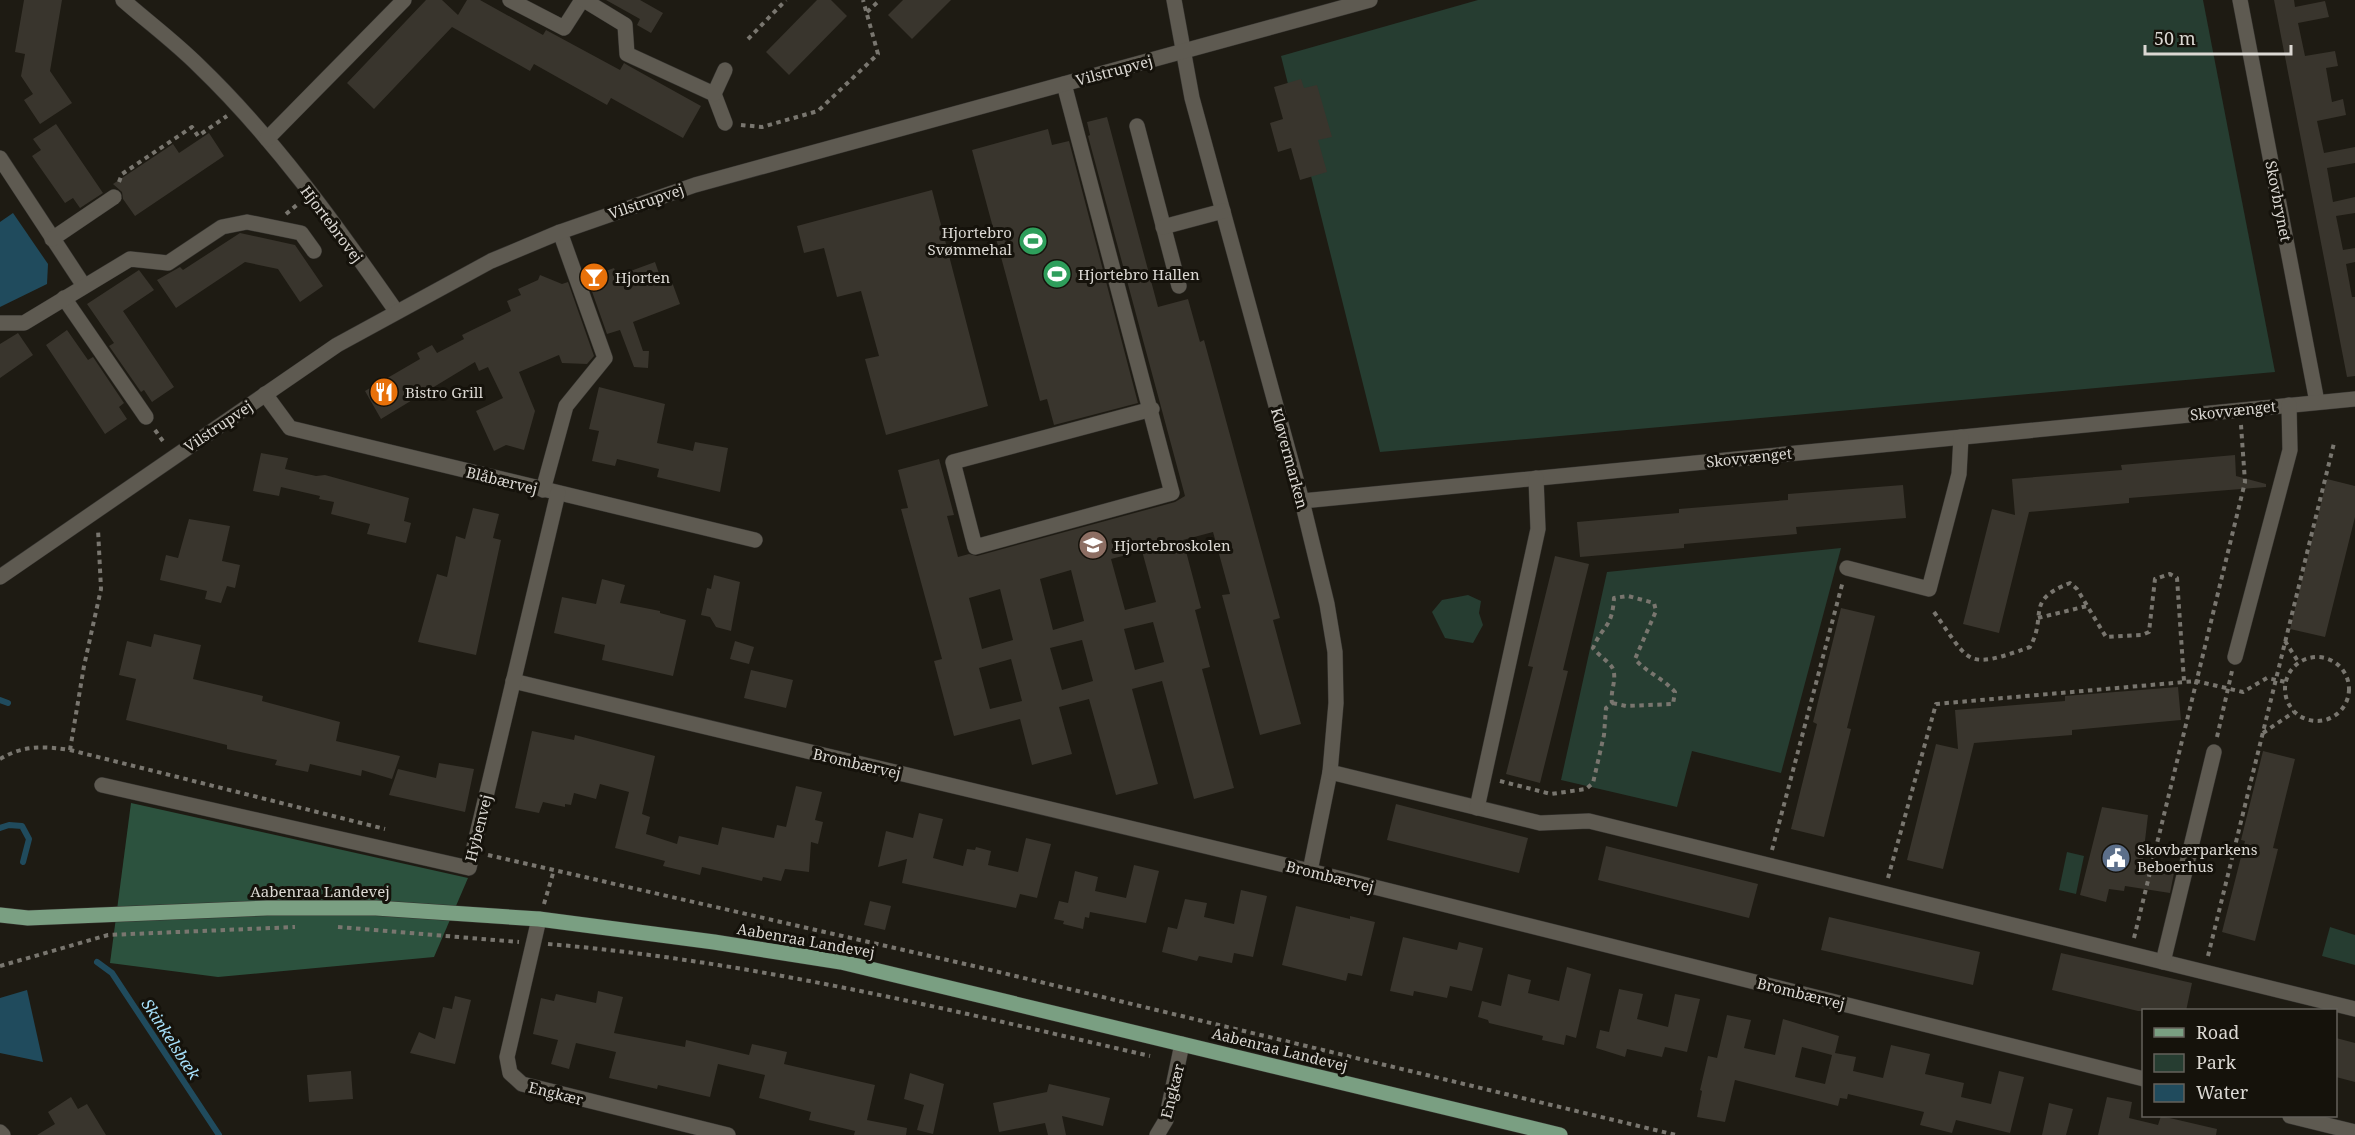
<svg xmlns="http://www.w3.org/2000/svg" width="2355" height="1135" viewBox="0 0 2355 1135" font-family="'Noto Serif',serif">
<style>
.green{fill:#263d31}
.forest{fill:#2c523e}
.water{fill:#204b5d}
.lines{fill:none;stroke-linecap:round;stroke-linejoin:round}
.stream{stroke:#204b5d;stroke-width:6}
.building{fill:#39352d;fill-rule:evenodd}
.minor-casing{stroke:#363430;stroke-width:16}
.major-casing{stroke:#363430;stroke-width:16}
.path{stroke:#79766f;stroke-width:4;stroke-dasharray:4.5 4.5;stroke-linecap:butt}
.minor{stroke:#5e5a51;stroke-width:15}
.major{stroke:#7a9f82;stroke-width:15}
.labels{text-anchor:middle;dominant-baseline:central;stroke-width:6;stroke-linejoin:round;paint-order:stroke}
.street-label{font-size:15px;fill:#dbd8d3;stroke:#15120b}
.poi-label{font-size:15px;fill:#dbd8d3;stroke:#15120b;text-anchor:start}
.water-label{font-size:16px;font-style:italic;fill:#a8e2fc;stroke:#15120b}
</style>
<rect width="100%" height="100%" fill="#1e1b13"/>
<g class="green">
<polygon points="1478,0 2203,0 2275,372 1380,452 1281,56"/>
<polygon points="1841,548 1781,773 1692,751 1677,807 1561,780 1607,572"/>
<polygon points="1468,595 1481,601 1479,613 1483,625 1473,643 1445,638 1432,612 1442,600"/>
<polygon points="2067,852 2084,856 2076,894 2059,890"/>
<polygon points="2330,927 2355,935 2355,965 2322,956"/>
</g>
<polygon class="forest" points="131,803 468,878 434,957 218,977 110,963"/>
<g class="water">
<polygon points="13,213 48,264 47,284 0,307 0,222"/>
<polygon points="27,990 43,1062 0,1053 0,998"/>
</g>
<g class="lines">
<g class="stream">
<polyline points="0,700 8,703"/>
<polyline points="0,828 9,825 22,826 29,839 23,862"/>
<polyline points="97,962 112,973 219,1135"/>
</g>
</g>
<g class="building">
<polygon points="24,0 62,0 50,71 72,103 40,124 24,100 33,94 21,76 25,54 15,52"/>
<polygon points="426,0 442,0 458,15 467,0 480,0 543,35 546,30 620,70 624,63 629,66 701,106 683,138 611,98 607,105 534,64 530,71 452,27 374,109 347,83"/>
<polygon points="606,0 640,0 663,13 651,33 637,25 640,19"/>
<polygon points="817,0 831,0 847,16 789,75 766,52"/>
<polygon points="903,0 951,0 912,39 888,15"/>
<polygon points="2274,0 2294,0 2295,7 2325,1 2329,17 2298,23 2305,56 2335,51 2338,66 2326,68 2332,102 2343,99 2346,115 2317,121 2324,153 2355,147 2355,163 2327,168 2333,202 2355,197 2355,213 2336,216 2343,250 2355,248 2355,262 2346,264 2352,297 2355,297 2355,376 2347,377"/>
<polygon points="1301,79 1304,88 1317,85 1332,137 1318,140 1327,172 1300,180 1291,148 1278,152 1270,123 1283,119 1274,87"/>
<path d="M1107,117L1158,307L1188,299L1200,342L1204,340L1280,618L1273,620L1301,724L1260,735L1222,595L1230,594L1213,532L1183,540L1201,608L1195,610L1210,667L1202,669L1234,788L1194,799L1162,681L1132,689L1158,784L1116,795L1089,699L1059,707L1072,754L1032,765L1020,719L954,736L934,661L942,659L901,509L908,508L898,470L939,459L954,515L947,516L958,557L969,554L977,556L1175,502L1185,496L1088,136L1090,135L1087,122ZM1142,551L1156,602L1125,610L1111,559ZM1071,570L1084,621L1053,630L1040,579ZM1000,589L1013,640L982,649L969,598ZM1153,622L1164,662L1135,670L1124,629ZM1082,640L1093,681L1062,690L1050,648ZM1011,659L1022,701L990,709L979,668Z"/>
<polygon points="56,124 103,193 80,208 73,198 65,203 32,156 41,150 33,139"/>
<polygon points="1048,129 1052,145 1069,141 1138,403 1054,425 1047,399 1040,401 972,150"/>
<polygon points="209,133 224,156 135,216 123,199 122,192 113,184 173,144 179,153"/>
<polygon points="932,190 988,406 886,435 865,359 879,356 861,291 837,297 824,248 804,253 797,226"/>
<polygon points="240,233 295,245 323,286 300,302 278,269 245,262 176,308 157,280 180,267 183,270"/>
<polygon points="655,262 663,285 672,282 680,304 633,322 643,351 649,351 648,368 634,367 620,330 607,334 584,269 600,263 603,272 614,268 617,276"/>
<polygon points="139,270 154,290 123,311 174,387 152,402 144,390 141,392 109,346 114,343 87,304"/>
<polygon points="540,275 562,284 568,282 594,356 587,364 562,363 559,355 519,372 535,411 524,450 506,445 494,451 476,411 503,398 488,367 479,371 475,362 381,419 365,391 420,359 417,353 432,345 437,353 464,339 462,335 511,311 507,301 521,295 518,289 538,280"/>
<polygon points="67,330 88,360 93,357 124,403 119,407 127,419 105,434 46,345"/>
<polygon points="18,333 33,355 0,378 0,344"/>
<polygon points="599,387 665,404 657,443 693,451 695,442 728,448 720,492 657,477 659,469 617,459 615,466 592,461 599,431 589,429"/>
<polygon points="261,453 288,458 285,469 316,476 325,475 409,498 404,521 411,523 406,543 367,534 370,524 331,514 334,502 319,499 320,496 281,487 279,496 253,491"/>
<polygon points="2235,455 2236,476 2266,484 2266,487 2129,498 2129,503 2029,512 1999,633 1963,624 1992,509 2015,515 2012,479 2122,470 2121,465"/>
<polygon points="2327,479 2355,486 2355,517 2325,637 2290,629"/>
<polygon points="1903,485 1906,518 1796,527 1797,534 1684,544 1684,548 1580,557 1577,522 1679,513 1679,509 1788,500 1788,494"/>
<polygon points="473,508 499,514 493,538 501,540 476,655 418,642 437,574 447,577 456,536 465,539"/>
<polygon points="189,519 230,526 222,561 240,565 235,588 227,586 221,603 205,599 207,591 160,580 166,555 178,558"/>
<polygon points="1555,556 1589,564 1563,670 1568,671 1540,783 1506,774 1533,667 1528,666"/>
<polygon points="714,575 740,582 731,631 716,627 710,617 701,615 707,588 711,589"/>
<polygon points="602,579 625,585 620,603 660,611 660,613 686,620 673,676 602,660 605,645 554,633 562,597 596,604"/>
<polygon points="1841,608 1875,616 1847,728 1851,729 1824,837 1791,829 1817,724 1813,722"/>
<polygon points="154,634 201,645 193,679 263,696 262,701 340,722 336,741 400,756 392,779 362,770 361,776 310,764 308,772 275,765 277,760 227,749 227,745 126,720 136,679 119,675 127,641 151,647"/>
<polygon points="735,641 754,647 749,664 730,659"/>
<polygon points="751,670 793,680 786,708 744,698"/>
<polygon points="2178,687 2181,720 2072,730 2072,735 1974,743 1943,869 1907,860 1936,744 1958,749 1955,710 2065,701 2065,696"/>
<polygon points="532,731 574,740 575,735 655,756 642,814 650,817 646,834 677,844 679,836 718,845 722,827 774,838 777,825 786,827 796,786 822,792 815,820 823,822 818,844 811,842 809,872 785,869 781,881 763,877 762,881 702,867 700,875 663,866 665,861 615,848 629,792 600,784 596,799 574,793 571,805 565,804 565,807 543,802 539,813 515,808"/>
<polygon points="2263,751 2295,759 2273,848 2278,849 2255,941 2222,932 2245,841 2241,840"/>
<polygon points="439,763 474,769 465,812 389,795 398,769 436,778"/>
<polygon points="1396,804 1528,838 1519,873 1387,840"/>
<polygon points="2102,807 2148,815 2142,866 2174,873 2170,893 2125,886 2124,891 2109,889 2106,902 2080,895"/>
<polygon points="919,813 943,819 933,858 963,866 967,849 975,850 976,847 991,851 988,865 1018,872 1026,838 1051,844 1037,898 1020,894 1016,908 902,883 907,859 878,867 886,831 913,838"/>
<polygon points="1606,846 1758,884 1749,918 1598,880"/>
<polygon points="1134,865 1159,871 1146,923 1090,912 1089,918 1085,917 1083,929 1063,924 1064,921 1054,919 1059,901 1068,903 1075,871 1098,877 1095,891 1126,898"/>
<polygon points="1241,890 1267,896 1253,957 1234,953 1232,963 1199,956 1197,961 1162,952 1168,927 1177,929 1185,899 1207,903 1204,917 1234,924"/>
<polygon points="870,901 891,906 885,930 864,925"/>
<polygon points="1296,906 1350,919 1350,916 1375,922 1362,976 1348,973 1346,981 1282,965"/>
<polygon points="1829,917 1980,952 1973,985 1821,950"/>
<polygon points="1403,937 1457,950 1459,942 1483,948 1472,991 1450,986 1447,998 1414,991 1413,996 1390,991"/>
<polygon points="2061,953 2192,983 2186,1011 2138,1011 2052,990"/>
<polygon points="1567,967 1591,974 1576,1038 1566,1035 1564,1045 1542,1040 1543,1036 1489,1023 1488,1020 1478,1017 1482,1001 1501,1006 1508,974 1531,980 1528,993 1559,1001"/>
<polygon points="1619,989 1643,994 1637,1019 1668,1027 1675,994 1700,999 1687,1052 1665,1047 1662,1057 1627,1049 1625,1057 1596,1048 1600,1030 1609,1032"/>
<polygon points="598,991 623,997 614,1033 685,1047 686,1040 749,1055 752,1044 787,1052 784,1064 875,1085 867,1120 907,1128 906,1135 854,1135 855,1131 809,1120 811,1112 759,1098 765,1075 718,1064 710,1097 658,1085 657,1089 609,1078 616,1052 576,1043 569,1069 551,1064 558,1040 533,1034 541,998 554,1001 556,994 596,1003"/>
<polygon points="455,996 471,1000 455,1064 410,1053 419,1032 435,1039 443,1007 452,1009"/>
<path d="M1727,1015L1751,1020L1744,1048L1775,1055L1783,1019L1839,1036L1835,1053L1856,1057L1853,1071L1883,1078L1891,1045L1930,1054L1925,1074L1964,1083L1961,1097L1991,1104L1999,1071L2024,1077L2010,1133L1956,1120L1952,1133L1920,1125L1924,1112L1848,1094L1847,1099L1840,1098L1838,1106L1735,1080L1725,1122L1697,1117L1702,1091L1700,1090L1708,1056L1717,1058ZM1802,1047L1832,1055L1825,1084L1795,1077Z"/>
<polygon points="2336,1038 2355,1043 2355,1082 2336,1077"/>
<polygon points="351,1071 353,1099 309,1102 307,1075"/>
<polygon points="910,1073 944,1084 933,1134 917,1130 924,1105 904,1099"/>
<polygon points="1049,1084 1110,1098 1103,1126 1062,1116 1066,1135 1048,1135 1045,1123 999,1132 993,1103 1047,1092"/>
<polygon points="71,1097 78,1109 87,1104 106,1135 37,1135 55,1124 48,1112"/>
<polygon points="2107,1097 2132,1102 2129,1118 2158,1125 2161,1116 2217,1129 2216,1135 2098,1135"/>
<polygon points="2049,1103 2073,1109 2066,1135 2042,1135"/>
</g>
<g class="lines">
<g class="minor-casing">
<g id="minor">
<path d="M123,0C148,22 175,42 199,66C274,138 336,225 396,311"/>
<polyline points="510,0 564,28 582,0"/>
<polyline points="584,0 625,25 627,54 714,94 725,123"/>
<polyline points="1174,0 1192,98 1302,501 1327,604 1335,652 1336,703 1330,772 1310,871"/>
<polyline points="2240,0 2317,402"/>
<polyline points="1064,84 1172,493 975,547 953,462 1152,409"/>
<polyline points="714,94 725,70"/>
<polyline points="1137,126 1179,286"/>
<polyline points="267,139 404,0"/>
<polyline points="0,158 84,286"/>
<polyline points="1163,227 1223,211"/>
<polyline points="52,239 114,197"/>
<polyline points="64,298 146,417"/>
<polyline points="0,323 24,323 130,259 168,263 222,227 247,222 301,233 314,251"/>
<polyline points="265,394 290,428 755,540"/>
<polyline points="543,490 566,406 605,358 560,232"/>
<polyline points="1302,501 2355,399"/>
<polyline points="1847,568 1929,589 1959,474 1961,437"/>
<polyline points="0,577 337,345 491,261 560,232 695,185 1370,0"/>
<polyline points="2235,657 2290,450 2289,405"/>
<polyline points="513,681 1310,871 2144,1079"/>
<polyline points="1330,772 1540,823 1589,821 2355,1009"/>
<polyline points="102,785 469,868 558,493"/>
<polyline points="1477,808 1538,529 1536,478"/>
<polyline points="539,919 507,1057 510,1073 522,1084 728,1135"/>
<polyline points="2163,962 2214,752"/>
<polyline points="2290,1116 2355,1132"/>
<polyline points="0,1132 3,1135"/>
<polyline points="1157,1135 1166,1120 1182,1044"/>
</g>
</g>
<g class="major-casing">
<polyline id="major" points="0,915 28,918 267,908 376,908 539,919 714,942 841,962 1560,1135"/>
</g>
<g class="path">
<polyline points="867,12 880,0"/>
<polyline points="748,39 786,0"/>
<polyline points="741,125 762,127 818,111 878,54 863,0"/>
<polyline points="119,182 122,174 192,127 198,136 227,116"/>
<polyline points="286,214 298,204"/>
<polyline points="155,430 165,444"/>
<path d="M1934,612C1971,664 1965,670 2030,647C2048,614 2024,601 2070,583L2077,589L2106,637L2142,635L2149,632L2155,579L2170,574L2177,578L2184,681"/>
<polyline points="2038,618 2087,606"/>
<polyline points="2285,641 2299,663"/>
<circle cx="2317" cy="689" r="32"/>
<polyline points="2263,733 2294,712"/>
<polyline points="2217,737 2232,671"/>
<polyline points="70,750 84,666 101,589 98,529"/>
<path d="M0,759C24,745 43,746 70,750L385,829"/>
<path d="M1500,781L1551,794L1586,789L1593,783L1604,735L1606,708L1612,703C1610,691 1617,680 1613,669C1610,662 1598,655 1593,648C1603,624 1612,629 1614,598L1628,596L1654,603L1656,611L1635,659C1647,673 1663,678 1675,692L1673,704L1626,706L1612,703"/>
<polyline points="1772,850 1843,581"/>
<polyline points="488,855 978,967 1676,1135"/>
<polyline points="1888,878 1936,704 2196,681 2243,692 2267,678 2286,682"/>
<polyline points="544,904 554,870"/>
<polyline points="338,927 519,942"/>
<polyline points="2134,938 2245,482 2241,425"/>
<path d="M548,944C752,961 951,1010 1150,1056"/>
<polyline points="2208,956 2334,443"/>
<polyline points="0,966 108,935 295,927"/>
</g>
<use href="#minor" class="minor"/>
<use href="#major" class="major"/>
</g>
<defs>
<g id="stadium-disc" transform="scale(1.5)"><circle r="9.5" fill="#2e9e5b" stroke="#15120b"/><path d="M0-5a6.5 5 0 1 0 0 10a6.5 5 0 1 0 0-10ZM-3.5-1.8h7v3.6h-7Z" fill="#fff"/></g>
<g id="bar-disc" transform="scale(1.5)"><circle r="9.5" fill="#e8710a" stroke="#15120b"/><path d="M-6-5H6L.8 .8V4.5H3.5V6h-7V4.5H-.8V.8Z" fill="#fff"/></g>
<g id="restaurant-disc" transform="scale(1.5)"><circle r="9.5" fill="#e8710a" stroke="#15120b"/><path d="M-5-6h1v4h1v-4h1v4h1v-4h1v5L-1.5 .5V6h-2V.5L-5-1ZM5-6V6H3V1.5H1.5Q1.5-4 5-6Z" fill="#fff"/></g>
<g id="school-disc" transform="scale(1.5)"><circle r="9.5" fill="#8d6e63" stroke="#15120b"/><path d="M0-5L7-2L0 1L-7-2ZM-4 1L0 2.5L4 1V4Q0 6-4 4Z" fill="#fff"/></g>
<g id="civic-disc" transform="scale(1.5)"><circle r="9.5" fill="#5c6f8a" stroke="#15120b"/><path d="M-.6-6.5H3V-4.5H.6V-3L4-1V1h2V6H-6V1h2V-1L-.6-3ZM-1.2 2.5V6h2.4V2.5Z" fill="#fff"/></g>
</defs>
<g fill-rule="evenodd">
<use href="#stadium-disc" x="1033" y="241"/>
<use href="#stadium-disc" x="1057" y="274"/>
<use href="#bar-disc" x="594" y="277"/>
<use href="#restaurant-disc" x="384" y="392"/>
<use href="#school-disc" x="1093" y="545"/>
<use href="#civic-disc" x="2116" y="858"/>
</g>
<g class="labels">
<g class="street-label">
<text transform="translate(1114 70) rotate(-15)">Vilstrupvej</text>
<text transform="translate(646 201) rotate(-19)">Vilstrupvej</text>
<text transform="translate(2279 201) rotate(79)">Skovbrynet</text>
<text transform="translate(332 224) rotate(53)">Hjortebrovej</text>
<text transform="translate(2233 410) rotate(-6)">Skovvænget</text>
<text transform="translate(218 426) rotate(-34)">Vilstrupvej</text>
<text transform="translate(1749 457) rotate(-6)">Skovvænget</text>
<text transform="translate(1290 458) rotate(75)">Kløvermarken</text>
<text transform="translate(502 480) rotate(14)">Blåbærvej</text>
<text transform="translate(857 763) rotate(13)">Brombærvej</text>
<text transform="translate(478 828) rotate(-76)">Hybenvej</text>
<text transform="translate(1330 876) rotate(14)">Brombærvej</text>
<text x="320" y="891">Aabenraa Landevej</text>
<text transform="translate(806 940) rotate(10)">Aabenraa Landevej</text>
<text transform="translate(1801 993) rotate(14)">Brombærvej</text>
<text transform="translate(1280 1049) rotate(14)">Aabenraa Landevej</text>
<text transform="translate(1172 1091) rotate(-76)">Engkær</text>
<text transform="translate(556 1093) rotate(14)">Engkær</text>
</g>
<g class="poi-label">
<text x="1012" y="232" text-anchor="end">Hjortebro<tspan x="1012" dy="17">Svømmehal</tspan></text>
<text x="1078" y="274">Hjortebro Hallen</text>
<text x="615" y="277">Hjorten</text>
<text x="405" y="392">Bistro Grill</text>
<text x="1114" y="545">Hjortebroskolen</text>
<text x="2137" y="849">Skovbærparkens<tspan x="2137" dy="17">Beboerhus</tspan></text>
</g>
<g class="water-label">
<text transform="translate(171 1039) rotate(57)">Skinkelsbæk</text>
</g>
</g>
<rect x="2142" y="1009" width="195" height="108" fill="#15120b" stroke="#64615b" stroke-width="1.5"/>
<rect x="2154" y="1028" width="30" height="9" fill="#7a9f82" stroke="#64615b" stroke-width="1.5"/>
<text x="2196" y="1039" font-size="18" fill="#dbd8d3">Road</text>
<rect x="2154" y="1054" width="30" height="18" fill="#263d31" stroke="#64615b" stroke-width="1.5"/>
<text x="2196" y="1069" font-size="18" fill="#dbd8d3">Park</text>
<rect x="2154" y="1084" width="30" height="18" fill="#204b5d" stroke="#64615b" stroke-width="1.5"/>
<text x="2196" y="1099" font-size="18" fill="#dbd8d3">Water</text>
<path d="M2145 45v9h146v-9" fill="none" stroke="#dbd8d3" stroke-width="3"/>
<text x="2154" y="45" font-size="18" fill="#dbd8d3" stroke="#15120b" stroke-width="4.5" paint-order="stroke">50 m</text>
</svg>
